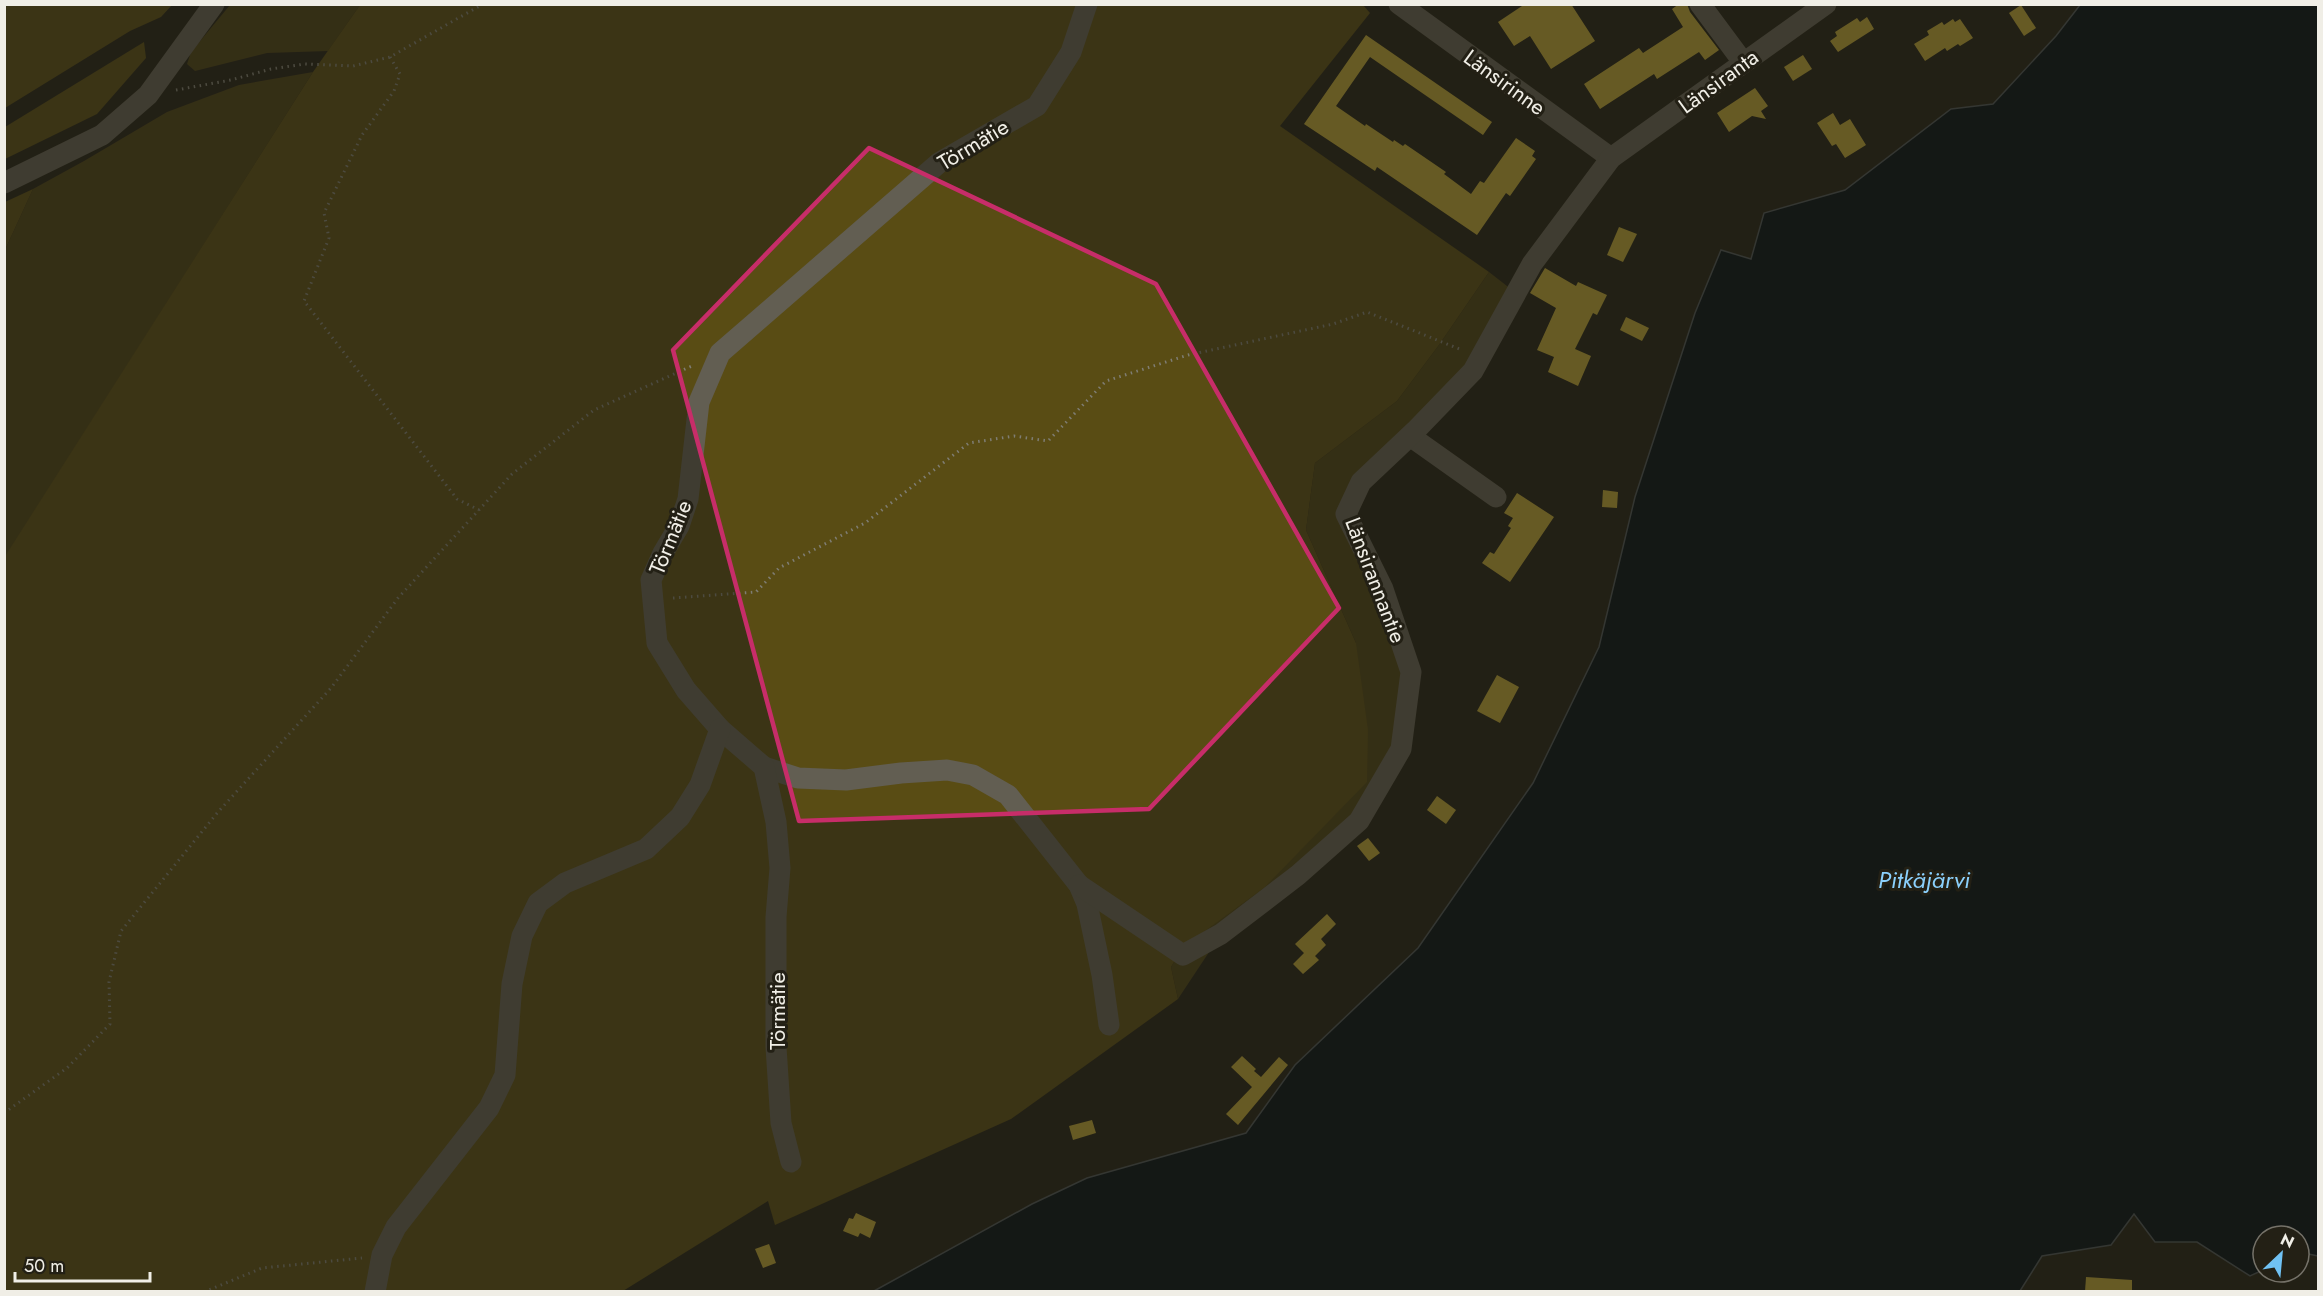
<svg xmlns="http://www.w3.org/2000/svg" width="2323" height="1296" viewBox="0 0 2323 1296" font-family="Jost,sans-serif">
<style>
.green{fill:#4b4015}
.forest{fill:#594c14}
.water{fill:#030e16;stroke:#4a5154;stroke-width:1.5}
.building{fill:#b9a036}
.lines{fill:none;stroke-linecap:round;stroke-linejoin:round}
.path{stroke:#7f7d73;stroke-width:3;stroke-dasharray:1.5 4.5;stroke-linecap:butt}
.minor{stroke:#625e52;stroke-width:21}
.marked{fill:none;stroke:#c72d69;stroke-width:4.5;stroke-linejoin:round}
.labels{text-anchor:middle;dominant-baseline:central;stroke-width:6;stroke-linejoin:round;paint-order:stroke}
.street-label{font-size:22px;fill:#f0eee6;stroke:#232015}
.water-label{font-size:24px;font-style:italic;fill:#8bd0fc;stroke:#232015}
</style>
<rect width="100%" height="100%" fill="#232015"/>
<g class="green">
<polygon points="230,5 360,5 328,51 267,53 195,71 187,64 191,52"/>
<polygon points="313,72 5,558 5,250 33,189 84,161 167,112 239,85"/>
<polygon points="1489,272 1516,293 1480,357 1346,514 1411,672 1401,749 1359,821 1221,934 1178,999 1171,967 1183,947 1211,925 1356,643 1306,530 1315,463 1397,401 1439,345"/>
</g>
<g class="forest">
<polygon points="5,4 172,4 172,5 161,17 130,31 5,108"/>
<polygon points="360,5 1363,5 1370,13 1280,126 1489,272 1439,345 1397,401 1315,463 1306,530 1356,643 1368,730 1367,782 1265,887 1183,947 1171,967 1178,999 1011,1119 775,1225 768,1201 623,1291 5,1291 4,558 313,72"/>
<polygon points="144,42 146,58 97,114 5,159 5,127"/>
<polygon points="33,189 5,250 5,202"/>
</g>
<polygon class="water" points="2080,5 2318,5 2318,1256 2299,1252 2299,1236 2263,1236 2263,1270 2250,1276 2197,1242 2155,1242 2134,1214 2111,1245 2042,1256 2020,1291 874,1291 1032,1204 1087,1178 1246,1133 1295,1065 1418,948 1533,783 1599,647 1635,497 1695,313 1721,250 1751,259 1764,213 1845,190 1951,109 1993,104 2056,36"/>
<g class="building">
<polygon points="1525,4 1571,4 1595,41 1551,69 1530,36 1514,46 1498,22"/>
<polygon points="1679,4 1687,4 1690,12 1719,50 1705,60 1699,52 1657,79 1654,74 1600,109 1584,84 1639,48 1643,53 1683,27 1672,9"/>
<polygon points="2021,5 2036,28 2024,36 2009,13"/>
<polygon points="1867,17 1874,29 1838,52 1830,41 1837,36 1835,32 1857,18 1860,22"/>
<polygon points="1953,19 1955,22 1960,19 1973,38 1960,46 1958,44 1947,51 1945,48 1925,61 1914,44 1929,35 1927,31 1942,22 1944,25"/>
<polygon points="1366,35 1492,122 1483,135 1370,57 1336,106 1365,126 1366,124 1393,142 1394,140 1403,146 1405,144 1446,172 1444,174 1471,194 1480,181 1484,183 1516,138 1535,151 1532,156 1536,159 1510,196 1506,193 1477,235 1377,167 1375,171 1304,124"/>
<polygon points="1803,55 1812,69 1793,81 1784,67"/>
<polygon points="1755,88 1768,106 1761,111 1766,119 1752,116 1729,132 1717,113"/>
<polygon points="1833,113 1840,125 1850,119 1866,145 1845,158 1836,144 1832,146 1817,123"/>
<polygon points="1619,227 1637,234 1623,262 1607,255"/>
<polygon points="1545,268 1576,286 1578,282 1607,295 1597,315 1593,313 1575,349 1591,356 1578,386 1548,372 1554,357 1537,350 1556,308 1530,293"/>
<polygon points="1626,317 1649,328 1642,341 1620,330"/>
<polygon points="1603,490 1618,492 1617,508 1602,507"/>
<polygon points="1517,493 1554,517 1510,582 1482,563 1490,552 1494,554 1511,528 1508,526 1513,518 1504,513"/>
<polygon points="1497,675 1519,687 1500,723 1477,711"/>
<polygon points="1437,796 1456,810 1446,824 1427,810"/>
<polygon points="1368,838 1380,853 1369,861 1357,846"/>
<polygon points="1327,914 1336,924 1321,939 1326,945 1315,956 1319,960 1303,974 1293,964 1304,953 1295,944"/>
<polygon points="1242,1056 1256,1069 1254,1071 1261,1077 1279,1057 1288,1065 1238,1125 1226,1114 1252,1087 1231,1067"/>
<polygon points="1092,1120 1096,1133 1073,1140 1069,1126"/>
<polygon points="856,1213 876,1222 870,1238 860,1233 858,1237 843,1231 849,1218 853,1219"/>
<polygon points="769,1244 776,1263 763,1268 755,1249"/>
<polygon points="2086,1277 2132,1280 2132,1292 2085,1292"/>
</g>
<g class="lines">
<g class="path">
<polyline points="390,57 400,74 394,91 362,135 324,213 329,238 304,301 457,499 479,510"/>
<polyline points="176,90 231,80 271,69 305,64 353,66 390,57 483,4"/>
<polyline points="673,598 756,592 779,568 865,523 969,443 1014,436 1048,441 1106,381 1188,355 1333,324 1367,312 1462,350"/>
<polyline points="4,1113 67,1068 110,1024 109,982 121,931 218,812 331,688 398,598 512,474 594,410 694,365"/>
<polyline points="204,1292 262,1268 362,1258"/>
</g>
<g class="minor">
<polyline points="1399,4 1611,158"/>
<polyline points="1700,4 1743,62"/>
<polyline points="4,183 102,135 148,95 214,4"/>
<polyline points="1410,436 1496,497"/>
<polyline points="764,767 798,778 846,780 901,773 947,770 973,775 1008,795 1079,885 1087,904 1102,975 1109,1025"/>
<polyline points="1079,885 1183,955 1221,934 1298,875 1359,821 1401,749 1411,672 1383,589 1346,514 1361,482 1415,431 1473,371 1532,264 1611,158 1826,4"/>
<polyline points="791,1162 781,1123 776,1047 776,917 780,868 776,822 764,767 720,729 686,690 657,643 651,580 663,553 679,526 688,499 699,402 720,353 940,162 1037,106 1071,52 1087,4"/>
<polyline points="375,1292 382,1255 396,1227 489,1108 505,1075 512,984 522,936 538,903 565,883 646,849 680,817 700,785 720,729"/>
</g>
</g>
<path d="M0 0H2323V1296H0ZM869,148L1156,284L1339,608L1149,809L799,821L673,350Z" fill="#232015" fill-opacity=".55" fill-rule="evenodd"/>
<path class="marked" d="M869,148L1156,284L1339,608L1149,809L799,821L673,350Z"/>
<g class="labels">
<g class="street-label">
<text transform="translate(1718 81) rotate(-36)">Länsiranta</text>
<text transform="translate(1505 82) rotate(36)">Länsirinne</text>
<text transform="translate(973 144) rotate(-31)">Törmätie</text>
<text transform="translate(670 537) rotate(-68)">Törmätie</text>
<text transform="translate(1376 580) rotate(69)">Länsirannantie</text>
<text transform="translate(777 1011) rotate(-90)">Törmätie</text>
</g>
<g class="water-label">
<text x="1924" y="879">Pitkäjärvi</text>
</g>
</g>
<rect width="2323" height="1296" fill="none" stroke="#f0eee6" stroke-width="12"/>
<g transform="translate(2281 1254) rotate(26)"><circle r="28" fill="#232015" stroke="#757269" stroke-width="1.5"/>
<path d="M0-4.5L10 22L0 15L-10 22Z" fill="#70c2f4"/>
<text y="-9" font-size="16" font-weight="bold" text-anchor="middle" fill="#f0eee6">N</text>
</g>
<path d="M15 1272v9h135v-9" fill="none" stroke="#f0eee6" stroke-width="3"/>
<text x="24" y="1272" font-size="18" fill="#f0eee6" stroke="#232015" stroke-width="4.5" paint-order="stroke">50 m</text>
</svg>
